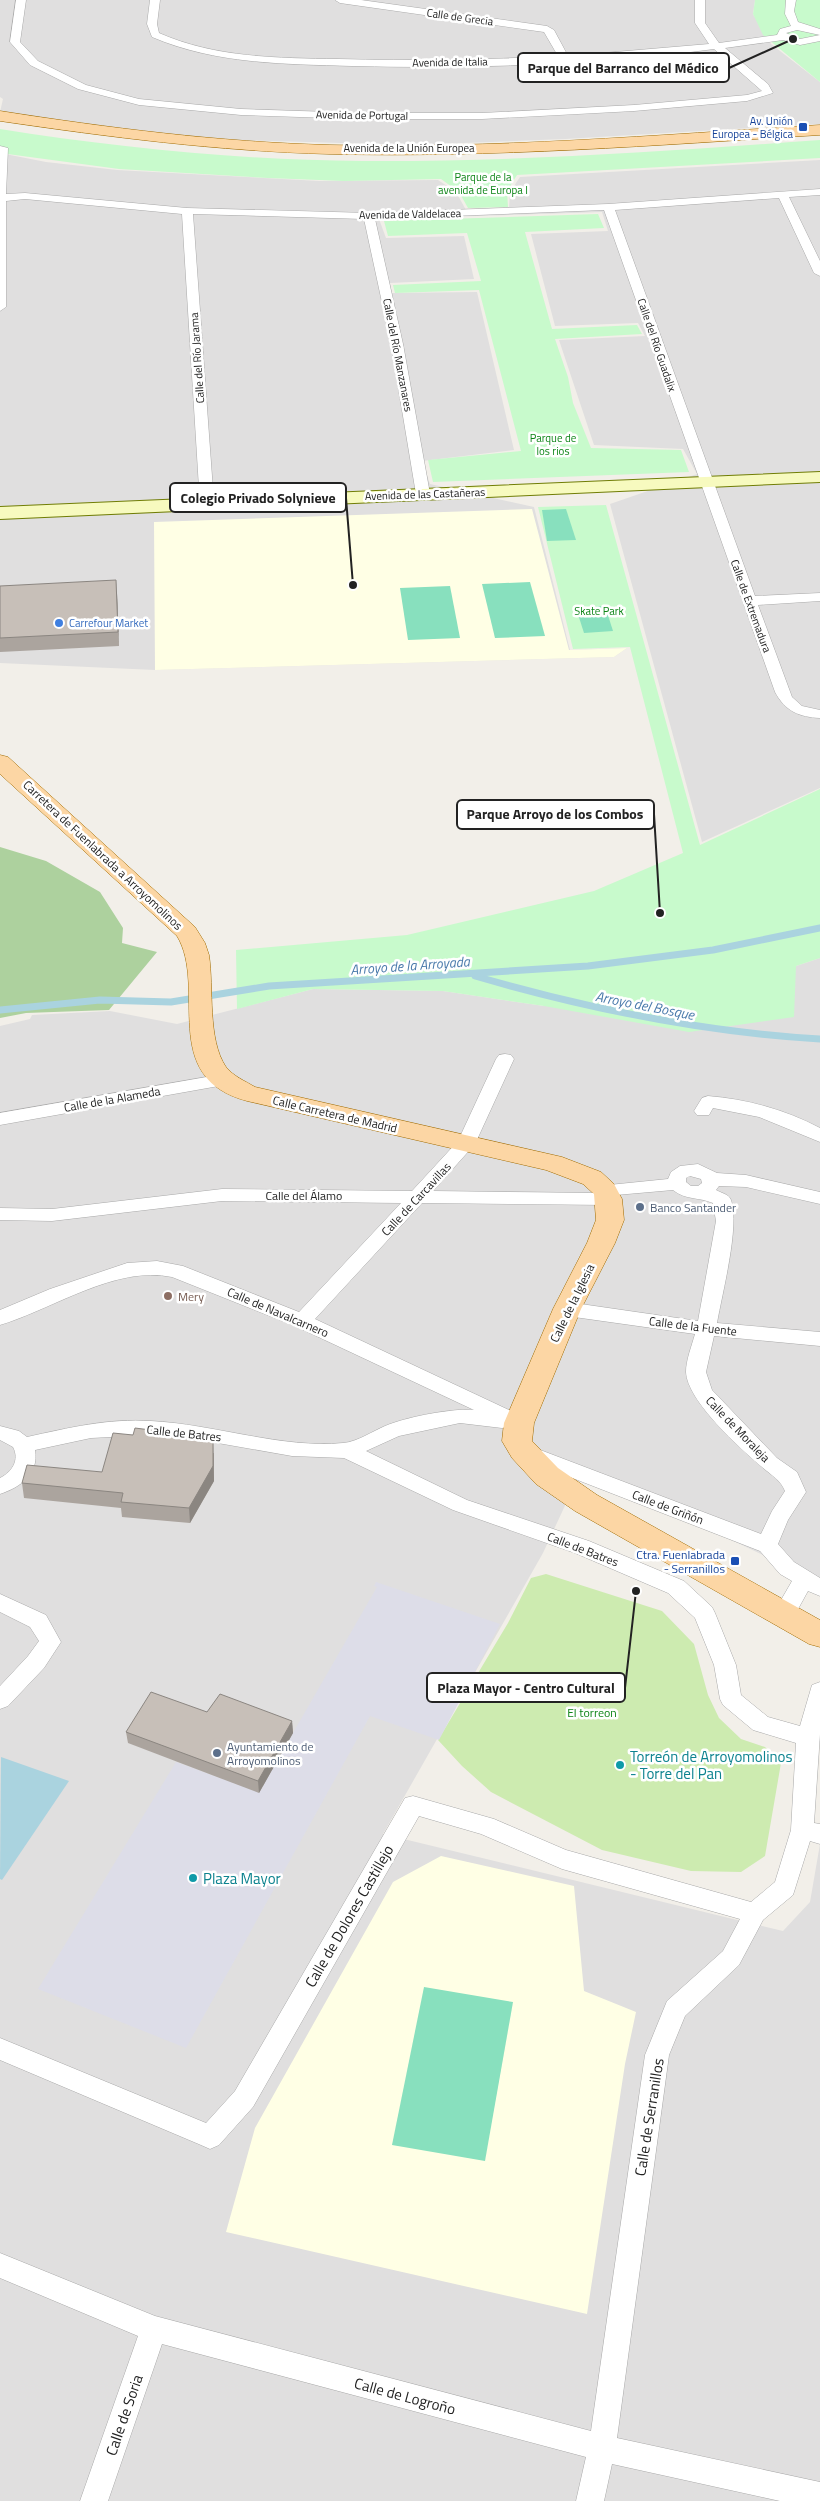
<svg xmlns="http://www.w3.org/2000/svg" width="820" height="2501" viewBox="0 0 820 2501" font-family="'Titillium Web',sans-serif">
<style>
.residential{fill:#e0dfdf}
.education{fill:#ffffe5}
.grass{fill:#cdebb0}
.forest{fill:#add19e}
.park{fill:#c8facc}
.pitch{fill:#88e0be}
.plaza{fill:#dddde8}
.water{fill:#aad3df}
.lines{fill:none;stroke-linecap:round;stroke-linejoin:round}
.stream{stroke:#aad3df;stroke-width:7}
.street-casing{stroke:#a9a9a9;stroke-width:1}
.secondary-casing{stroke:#707d05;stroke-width:2}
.primary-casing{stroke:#a06b00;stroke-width:1}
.street{fill:#fff;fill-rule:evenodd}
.secondary{fill:#f7fabf;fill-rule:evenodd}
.primary{fill:#fcd6a4;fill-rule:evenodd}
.wall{fill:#aba49e}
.shaded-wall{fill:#8b8681}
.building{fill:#c7bfb8;stroke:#8b8681}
.transit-dot{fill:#1a4fb4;stroke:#fff;stroke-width:2}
.shop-dot{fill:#3f7fe0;stroke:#fff;stroke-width:2}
.service-dot{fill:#5c6f8a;stroke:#fff;stroke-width:2}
.education-dot{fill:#8d6e63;stroke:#fff;stroke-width:2}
.culture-dot{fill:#0f9aa8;stroke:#fff;stroke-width:2}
.labels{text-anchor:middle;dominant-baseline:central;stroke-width:5;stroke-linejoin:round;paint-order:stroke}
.far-street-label{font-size:11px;fill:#222;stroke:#fff}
.far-transit-label{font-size:11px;fill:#164399;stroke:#fff;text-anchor:end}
.far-park-label{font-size:11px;fill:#0c8416;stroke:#fff}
.far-shop-label{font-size:11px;fill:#366cbe;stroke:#fff;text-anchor:start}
.street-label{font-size:12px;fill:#222;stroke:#fff}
.service-label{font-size:12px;fill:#4e5e75;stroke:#fff;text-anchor:start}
.education-label{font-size:12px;fill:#785e54;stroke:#fff;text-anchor:start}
.transit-label{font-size:12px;fill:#164399;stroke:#fff;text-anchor:end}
.park-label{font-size:12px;fill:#0c8416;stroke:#fff}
.water-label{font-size:14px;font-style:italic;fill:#4a7aab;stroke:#fff}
.near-culture-label{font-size:15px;fill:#0d838f;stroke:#fff;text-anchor:start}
.near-street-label{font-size:15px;fill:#222;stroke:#fff}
.leader{fill:none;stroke:#222;stroke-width:2}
.callout-dot{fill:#222;stroke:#fff;stroke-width:2}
.callout{fill:#fff;stroke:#222;stroke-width:2}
.callout-label{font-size:14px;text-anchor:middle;font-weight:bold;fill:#222}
</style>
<rect width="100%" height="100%" fill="#f2efe9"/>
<g class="residential">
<polygon points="0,0 755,0 753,14 771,44 820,82 820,124 565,139 411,145 233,140 88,126 0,112 3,99 0,97"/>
<polygon points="0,153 46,162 117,170 320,181 438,180 456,192 466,210 509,209 510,192 520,177 820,160 820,788 702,842 610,504 697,474 683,449 594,445 559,340 645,336 638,323 555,326 531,234 608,231 602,212 379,219 386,238 464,236 474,279 390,283 392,293 477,292 514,450 422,461 430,484 534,507 570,650 627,648 614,657 155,670 0,663"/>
<polygon points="820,958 820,1582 582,1469 543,1553 383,1834 783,1931 810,1902 820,1844 820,2501 0,2501 0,1026 30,1019 32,1015 110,1011 177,1024 313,989 443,991 544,1006 796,966"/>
</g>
<g class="education">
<polygon points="532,509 569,650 627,648 614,657 155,670 154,522"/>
<polygon points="441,1856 574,1886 584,1991 636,2012 625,2064 587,2314 226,2232 255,2128 393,1882"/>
</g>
<polygon class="grass" points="546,1574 662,1611 694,1644 708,1695 719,1718 741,1739 765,1747 781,1763 765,1856 741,1872 691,1871 602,1850 491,1792 462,1766 438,1740 508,1623 531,1578"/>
<polygon class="forest" points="0,847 46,861 100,892 123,928 122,943 157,952 109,1010 26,1013 0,1018"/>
<g class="park">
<polygon points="755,0 820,0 820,82 763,35 753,14"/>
<path d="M0,129C120,148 241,160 362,161C515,162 668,151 820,140V158L517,175L507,191L508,207L468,208L459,192L441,179L344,181L268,178L119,169L0,153Z"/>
<polygon points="598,214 604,228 525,232 552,329 637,325 642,334 555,339 568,377 573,403 591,448 681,450 689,472 433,482 428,460 521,451 479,290 395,293 393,285 481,281 467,233 388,236 384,221"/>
<polygon points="606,505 700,845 820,789 820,958 796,966 794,1017 689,1032 544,1006 443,991 313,989 237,1009 236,950 407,935 594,891 683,853 630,647 573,649 538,507"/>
</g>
<g class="pitch">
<polygon points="566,509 576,540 547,541 542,510"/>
<polygon points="530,582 545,636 495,638 482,584"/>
<polygon points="450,586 460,638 408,640 400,588"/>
<polygon points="605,606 613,631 584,633 576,608"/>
<polygon points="424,1987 513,2002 485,2161 392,2145"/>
</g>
<polygon class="plaza" points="376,1582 500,1624 439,1740 370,1716 186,2048 38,1989 176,1762 259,1792 377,1587 374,1586"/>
<polygon class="water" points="1,1757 69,1781 2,1880 0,1879"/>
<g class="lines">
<g class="stream">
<path d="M475,976C589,1009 701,1032 820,1039"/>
<polyline points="0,1010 100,1000 171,1002 269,986 588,966 713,950 820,928"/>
</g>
<g class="street-casing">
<g id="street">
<path d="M16,0H26L20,42L38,61L86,85L139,99L241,109L360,113H482L634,105L747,95L762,91L714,49C595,65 472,69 352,66C284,64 215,64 152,37L147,24L150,0H160L157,24L159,33C216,58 278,58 338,59C412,61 485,60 558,56L544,32L340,3L335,0H361L547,26L554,30L568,56L709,44L695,23V0H705V23L719,43L777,35L780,29L791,26L785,14L786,0H796L794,11L798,22L820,29V35L797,30L786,33L800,39L820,35V41L800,45L783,40L725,48L768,84L773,93L747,101L634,111L482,119H360L241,115L139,105L78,89L30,65L10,42Z"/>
<path d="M0,146L8,148L6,194L25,193L187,208L369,213L608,204L820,189V195L789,197L820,261V276L814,273L779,198L615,210L755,596L820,593V601L758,605L792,697L802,706L820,710V718C799,717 785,711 775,692L604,210L375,219L403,344L430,494L423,498L416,494L391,344L364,219L193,214L214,504L207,508L200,504L182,214L25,199L6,201V307L0,311Z"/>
<path d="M505,1054L511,1055L514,1059L475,1144L433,1191L598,1193L596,1190L599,1186L668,1179L671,1172L680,1166L698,1164L717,1173L746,1175L820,1192V1204L746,1187L719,1186L716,1190C721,1193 729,1194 731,1200C740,1226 722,1294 717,1323L820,1332V1346L714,1336L706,1372L712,1390L777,1458L797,1472L806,1492L788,1520L778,1544L794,1562L820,1578V1596L808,1591L792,1620L784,1622L776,1620L773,1614L792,1581L780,1574L760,1551L521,1458L518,1453L521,1448L528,1446L535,1448L761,1534L772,1511L785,1491C780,1479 772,1476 762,1467C741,1449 687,1401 686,1372C686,1360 692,1345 695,1334L567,1316L560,1314L557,1309L560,1304L567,1302L698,1321L716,1221L713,1203C699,1197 685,1200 673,1190L616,1195L618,1199L615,1203L609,1205L422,1203L315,1319L526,1418L529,1423L526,1428C517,1431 511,1426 502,1428L460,1423L399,1436L366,1451L467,1500L589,1541L684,1581L712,1607L715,1613L736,1665L741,1695L768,1717L800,1726L812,1685L820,1682V1734L814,1823L820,1824V1844L810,1841L793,1895L763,1920L739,1965L685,2016L669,2055L617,2438L820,2482V2501H780L612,2464L604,2501H576L586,2457L162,2344L108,2501H80L138,2336L0,2278V2253L155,2316L591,2431L645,2055L667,2001L723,1951L740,1919L562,1869L481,1834L419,1816L253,2107L219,2145L210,2149L201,2145L0,2060V2038L206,2123L235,2091L405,1798L413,1796L494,1819L566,1850L751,1902L775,1882L791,1830L796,1743L753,1730L723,1705L720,1699L714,1665L695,1618L668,1593L575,1553L453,1510L344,1458L292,1456L212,1442L150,1435L91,1438L35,1450C39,1474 21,1487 0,1494V1478C12,1472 20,1460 13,1447L0,1440V1426L19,1431L27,1437C68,1428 109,1418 151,1421C213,1424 283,1449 343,1443C357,1442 373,1431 385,1426C406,1417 453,1408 474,1410L295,1326L172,1277C116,1265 53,1309 0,1325V1310L50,1289L127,1263L157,1261L183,1266L299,1312L401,1203L222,1201L52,1221L0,1220V1208L52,1209L222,1189L412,1191L458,1141L496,1059L499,1055ZM690,1176L701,1179L702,1183L698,1186H691L686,1182V1178Z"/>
<polygon points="224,1074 230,1076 233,1080 230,1084 0,1125 0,1113"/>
<path d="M708,1096C747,1099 786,1110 820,1128V1142L759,1117L713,1108L709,1115H697L694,1111L702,1098Z"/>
<polygon points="0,1594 46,1615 61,1642 44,1668 8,1706 0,1709 0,1686 28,1656 39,1641 30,1627 0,1612"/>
</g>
</g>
<g class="secondary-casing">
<polygon id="secondary" points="820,472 820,482 0,519 0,507"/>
</g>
<g class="primary-casing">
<g id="primary">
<path d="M0,111C109,128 218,142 329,145C493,149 657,135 820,125V135C657,145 493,158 329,154C218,151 109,137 0,121Z"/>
<path d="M0,755L8,757L195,927L205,943L209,955C214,988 207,1039 226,1067C233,1076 245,1081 255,1087L562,1157L601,1172L614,1184L622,1199L624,1220L615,1243L581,1309L534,1423L532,1441L558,1468L597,1495L820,1620V1647L809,1644L575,1511L536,1484L512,1458L502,1441L504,1423L553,1309L587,1243L596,1220L594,1194L583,1184L546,1170L247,1101C157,1077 208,987 177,936L0,774Z"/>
</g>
</g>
<use href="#street" class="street"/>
<use href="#secondary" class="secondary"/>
<use href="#primary" class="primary"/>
</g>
<g class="wall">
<polygon points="0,586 117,594 119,646 0,652"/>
<polygon points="214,1453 214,1481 190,1523 122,1517 121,1508 24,1498 22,1483 102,1472"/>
<polygon points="207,1712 292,1721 293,1733 259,1793 128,1743 126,1732"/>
</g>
<g class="shaded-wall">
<polygon points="116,580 117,594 119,646 118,632"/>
<polygon points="213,1438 214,1481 190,1523 189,1508"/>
<polygon points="292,1721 293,1733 259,1793 258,1781"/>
</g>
<g class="building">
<polygon points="116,580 118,632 0,638 0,586"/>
<polygon points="135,1428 213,1438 213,1466 189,1508 121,1502 123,1493 22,1483 27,1465 102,1472 113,1433 133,1435"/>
<polygon points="151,1692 207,1712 220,1694 292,1721 258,1781 126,1732"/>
</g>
<g class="transit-dot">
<rect x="798" y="122" width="10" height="10" rx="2.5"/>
<rect x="730" y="1556" width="10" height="10" rx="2.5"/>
</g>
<circle class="shop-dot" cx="59" cy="623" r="5"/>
<g class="service-dot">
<circle cx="640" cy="1207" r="5"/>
<circle cx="217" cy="1753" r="5"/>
</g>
<circle class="education-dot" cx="168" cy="1296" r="5"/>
<g class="culture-dot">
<circle cx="620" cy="1765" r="5"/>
<circle cx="193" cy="1878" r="5"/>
</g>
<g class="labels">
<g class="far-street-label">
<text transform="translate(460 17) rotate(8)">Calle de Grecia</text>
<text transform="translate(450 62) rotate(-1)">Avenida de Italia</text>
<text transform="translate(362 115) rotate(1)">Avenida de Portugal</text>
<text x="409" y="148">Avenida de la Unión Europea</text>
<text transform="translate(410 214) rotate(-1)">Avenida de Valdelacea</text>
<text transform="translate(657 345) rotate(71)">Calle del Río Guadalix</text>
<text transform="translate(398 355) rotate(79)">Calle del Río Manzanares</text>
<text transform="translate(197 358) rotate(-94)">Calle del Río Jarama</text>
<text transform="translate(425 494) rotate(-2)">Avenida de las Castañeras</text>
<text transform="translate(751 606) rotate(70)">Calle de Extremadura</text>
</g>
<g class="far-transit-label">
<text x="793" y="121">Av. Unión<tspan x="793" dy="13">Europea - Bélgica</tspan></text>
</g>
<g class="far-park-label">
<text x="483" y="177">Parque de la<tspan x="483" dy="13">avenida de Europa I</tspan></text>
<text x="553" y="438">Parque de<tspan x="553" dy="13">los rios</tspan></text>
<text x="599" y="611">Skate Park</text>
</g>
<g class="far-shop-label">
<text x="69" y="623">Carrefour Market</text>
</g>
<g class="street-label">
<text transform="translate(103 855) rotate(43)">Carretera de Fuenlabrada a Arroyomolinos</text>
<text transform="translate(112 1099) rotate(-10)">Calle de la Alameda</text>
<text transform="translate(335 1114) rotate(13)">Calle Carretera de Madrid</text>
<text x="304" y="1195">Calle del Álamo</text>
<text transform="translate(416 1199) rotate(-47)">Calle de Carcavillas</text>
<text transform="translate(572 1303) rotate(-64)">Calle de la Iglesia</text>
<text transform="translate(278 1312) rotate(23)">Calle de Navalcarnero</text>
<text transform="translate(693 1326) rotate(7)">Calle de la Fuente</text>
<text transform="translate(738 1429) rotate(46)">Calle de Moraleja</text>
<text transform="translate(184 1433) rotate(6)">Calle de Batres</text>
<text transform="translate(668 1507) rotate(21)">Calle de Griñón</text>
<text transform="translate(583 1549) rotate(21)">Calle de Batres</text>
</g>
<g class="service-label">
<text x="650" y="1207">Banco Santander</text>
<text x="227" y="1746">Ayuntamiento de<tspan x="227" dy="14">Arroyomolinos</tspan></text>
</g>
<g class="education-label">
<text x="178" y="1296">Mery</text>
</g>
<g class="transit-label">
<text x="725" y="1554">Ctra. Fuenlabrada<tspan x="725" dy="14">- Serranillos</tspan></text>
</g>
<g class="park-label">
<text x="592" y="1712">El torreon</text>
</g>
<g class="water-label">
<text transform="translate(410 965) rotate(-4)">Arroyo de la Arroyada</text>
<text transform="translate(645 1005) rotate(11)">Arroyo del Bosque</text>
</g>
<g class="near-culture-label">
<text x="630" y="1756">Torreón de Arroyomolinos<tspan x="630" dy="17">- Torre del Pan</tspan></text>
<text x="203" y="1878">Plaza Mayor</text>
</g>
<g class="near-street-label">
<text transform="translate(349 1916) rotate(-60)">Calle de Dolores Castillejo</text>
<text transform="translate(649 2117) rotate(-81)">Calle de Serranillos</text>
<text transform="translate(405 2396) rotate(15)">Calle de Logroño</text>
<text transform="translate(124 2415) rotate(-71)">Calle de Soria</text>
</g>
</g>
<path class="leader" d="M793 39L729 68M353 585L346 498M660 913L654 814M636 1591L625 1688"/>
<g class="callout-dot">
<circle cx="793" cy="39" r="5"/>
<circle cx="353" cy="585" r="5"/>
<circle cx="660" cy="913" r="5"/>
<circle cx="636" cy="1591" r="5"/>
</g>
<g class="callout">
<rect x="518" y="53" width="211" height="29" rx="5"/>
<rect x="170" y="483" width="176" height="29" rx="5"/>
<rect x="457" y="800" width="197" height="29" rx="5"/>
<rect x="427" y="1673" width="198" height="29" rx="5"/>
</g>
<g class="callout-label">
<text x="623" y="73">Parque del Barranco del Médico</text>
<text x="258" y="503">Colegio Privado Solynieve</text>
<text x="555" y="819">Parque Arroyo de los Combos</text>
<text x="526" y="1693">Plaza Mayor - Centro Cultural</text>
</g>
</svg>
